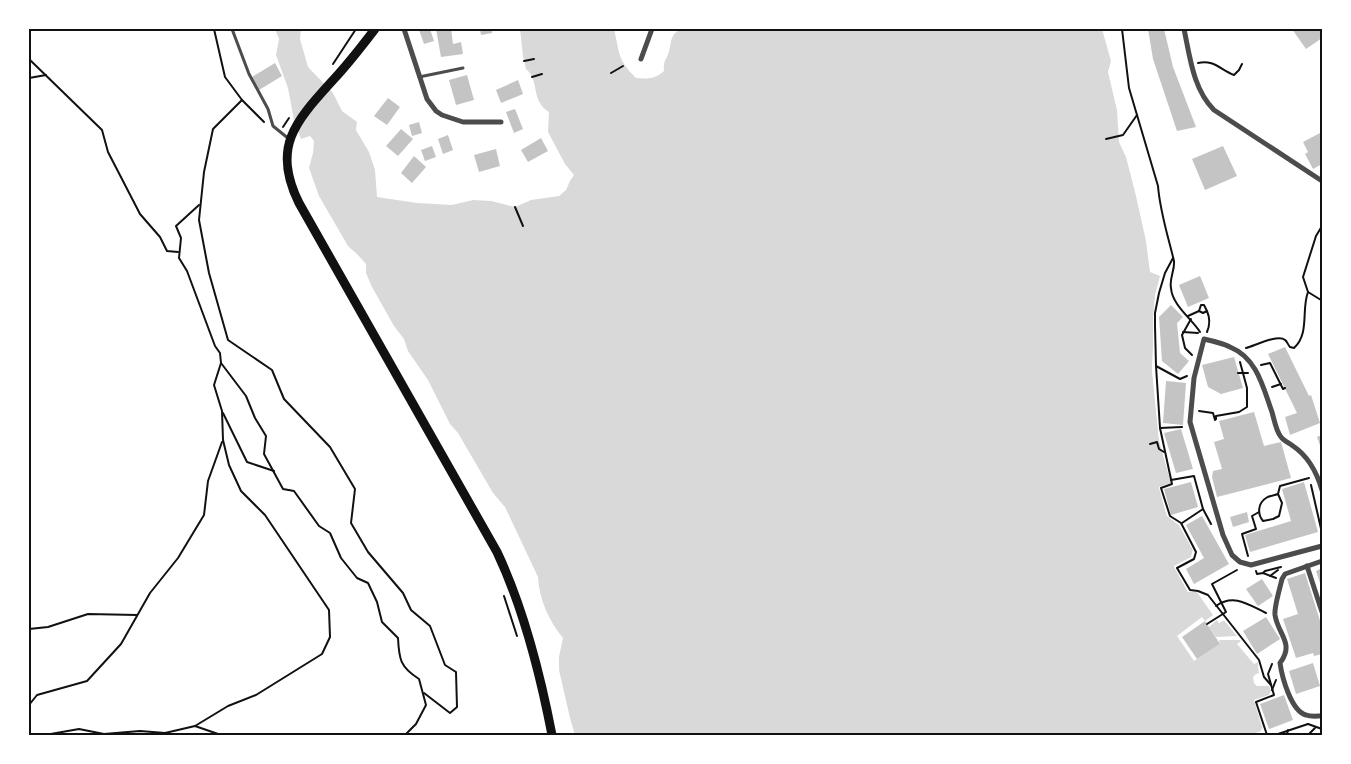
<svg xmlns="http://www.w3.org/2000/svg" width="1351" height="764" viewBox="0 0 1351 764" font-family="'Work Sans',sans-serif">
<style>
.water{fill:#d9d9d9}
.pier{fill:#fff;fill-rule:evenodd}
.building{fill:#c4c4c4}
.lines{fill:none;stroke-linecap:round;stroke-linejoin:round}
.path{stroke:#111;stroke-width:2}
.service{stroke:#4c4c4c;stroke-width:3}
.minor{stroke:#4c4c4c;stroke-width:5}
.secondary{stroke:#111;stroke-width:9}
.neatline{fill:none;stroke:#111;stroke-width:2}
</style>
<rect width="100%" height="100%" fill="#fff"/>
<path class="water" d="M275,29H301L300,39L308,67L333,93L342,111L357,122L356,130L369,152L375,170L377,197L417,203L452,205L473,200L491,201L515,207L531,200L559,196L566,190L570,181L574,175L565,164L548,132L549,112C530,100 540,80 526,69L523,56L520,29H614C620,54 617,59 636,78C648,79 655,79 664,71C663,59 667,60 669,51C672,40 670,36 680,29H1102L1111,61L1108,72L1117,110L1119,142L1126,157L1136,196L1146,241L1150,272L1160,276L1155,296L1152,370L1159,440L1171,483L1159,488L1167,516L1179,525L1193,550L1191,557L1174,566L1188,592H1197L1219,623L1224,620L1258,662L1259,673L1256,674L1253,677L1254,683L1257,686H1269L1271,691L1269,695L1254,700L1262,727L1261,731L1250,735H575L570,718L559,670V657L563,638C549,621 539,599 538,577L505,507L493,493L458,433L450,424L428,380L408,351L404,339L394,326L372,287L366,273V264L358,255L348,246L319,196L309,168L313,153L314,141L310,136L301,139L294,120L288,88L276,55L279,39Z"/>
<path class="pier" d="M1161,273L1162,276L1155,317L1156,359L1154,370L1161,439L1173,483L1172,485L1162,489L1169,515L1181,524L1196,550L1193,559L1177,568L1190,590H1199L1220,619L1225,617L1260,661L1262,672L1259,673L1258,662L1254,664L1237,644L1241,641L1240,640H1219L1220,644L1194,661L1177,636L1202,617L1205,621L1213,615L1197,592H1188L1174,567L1191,557L1193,550L1179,525L1167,516L1159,487L1171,483L1159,440L1152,369L1153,359V317L1155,296ZM1217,620L1219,623L1224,620L1237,636L1216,637L1209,627Z"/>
<g class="building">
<polygon points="422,29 430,29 434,41 424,44 419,30"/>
<polygon points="436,29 451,29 453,44 461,42 463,54 441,57"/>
<polygon points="480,29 492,29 492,33 481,35"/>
<polygon points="1148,29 1164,29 1173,67 1196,127 1177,131 1153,59"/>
<polygon points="1292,29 1322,29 1322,38 1306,49"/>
<polygon points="275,63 282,76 259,90 252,77"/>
<polygon points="467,75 474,100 456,105 449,80"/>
<polygon points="518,80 523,94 501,103 496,90"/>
<polygon points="388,98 400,107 387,125 374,116"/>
<polygon points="515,109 523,129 514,133 506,112"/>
<polygon points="419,122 422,133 412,136 409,125"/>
<polygon points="401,129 413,139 398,156 386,146"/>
<polygon points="1322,132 1322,164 1313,169 1305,154 1308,152 1303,142"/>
<polygon points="448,135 453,150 443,154 438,139"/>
<polygon points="541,138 548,151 528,162 521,150"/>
<polygon points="432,146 436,157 425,161 421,150"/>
<polygon points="1223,146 1237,176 1205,190 1192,159"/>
<polygon points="496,149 500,166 479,172 474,155"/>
<polygon points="414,156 426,167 412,183 401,173"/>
<polygon points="1200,276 1209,298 1188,307 1179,285"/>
<polygon points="1171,305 1183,317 1177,323 1180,353 1189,361 1178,374 1162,361 1159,317"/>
<polygon points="1285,347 1309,396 1311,395 1320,423 1290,435 1285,417 1297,413 1268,354"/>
<polygon points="1234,357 1243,388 1221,394 1208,387 1202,365"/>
<polygon points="1166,381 1186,383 1183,425 1163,423"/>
<polygon points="1254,412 1264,446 1281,442 1291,478 1217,497 1212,477 1213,471 1222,469 1214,442 1224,439 1219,421"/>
<polygon points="1181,429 1193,469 1176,473 1164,433"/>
<polygon points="1322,435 1322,451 1317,437"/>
<polygon points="1191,482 1198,507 1171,515 1164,489"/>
<polygon points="1304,482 1318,532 1250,552 1245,535 1291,521 1282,489"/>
<polygon points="1247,512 1249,522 1233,527 1230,517"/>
<polygon points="1202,516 1229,564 1194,584 1186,569 1204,558 1186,525"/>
<polygon points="1322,568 1322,589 1316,571"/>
<polygon points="1305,573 1322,627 1322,654 1314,656 1313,653 1296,658 1283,619 1298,614 1287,579"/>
<polygon points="1262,579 1273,596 1258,606 1246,589"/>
<polygon points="1266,617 1280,639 1257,654 1243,631"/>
<polygon points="1205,621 1220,644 1197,659 1182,637"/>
<polygon points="1313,663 1320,686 1296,694 1289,671"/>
<polygon points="1284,695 1293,720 1269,729 1260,704"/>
</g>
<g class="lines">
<g class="path">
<polyline points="214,29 225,77 242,100 264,122"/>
<path d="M1122,29L1129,88L1158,186C1160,212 1168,236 1174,261C1175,270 1169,279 1171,288C1172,305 1192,319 1200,332"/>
<polyline points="29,59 102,130 108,152 140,214 160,237 167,251 178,252"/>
<polyline points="524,61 534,59"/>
<path d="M1198,63C1213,59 1221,70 1234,75L1239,70L1242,64"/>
<polyline points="333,64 356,29"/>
<polyline points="611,73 623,66"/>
<polyline points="532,77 542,74"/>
<polyline points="29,78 46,75"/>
<polyline points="242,100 213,129 204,172 199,220 209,273 228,340 272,370 284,399 330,447 355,489 351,523 368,552 403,593 411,610 430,626 445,665 456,672 457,707 450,713 424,693"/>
<polyline points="283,127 289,118"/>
<polyline points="1106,139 1123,135 1137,115"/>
<path d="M199,205L176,226L181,238L179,258L187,271L215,346L220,353L221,363L246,396L255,418L266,436L264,454L283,489L294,491L319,526L330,533L341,558L357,578L368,583L377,602L382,622L398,638C399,659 400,667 419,679L426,705L416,724L405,735"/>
<polyline points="515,207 523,226"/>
<polyline points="1322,226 1316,236 1303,277 1308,292 1321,300 1322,304"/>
<polyline points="1173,258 1165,273 1159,293 1155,313 1155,326 1156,366 1160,428 1172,484 1161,488 1170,516 1181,523 1196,552 1194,559 1177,568 1190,590 1198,591 1208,595 1259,660 1264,677 1271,685"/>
<polyline points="1188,316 1199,311"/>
<polyline points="1191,319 1182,335 1185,348 1192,355"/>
<polyline points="1183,332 1198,333"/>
<path d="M1207,332C1210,325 1210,318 1207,311L1203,313L1199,311L1201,305H1204L1207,311"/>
<path d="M1246,348C1254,346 1278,334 1285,340C1287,341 1288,345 1290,347L1294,348C1310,333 1301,310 1308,292"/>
<polyline points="1261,365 1270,363 1283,389 1285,388"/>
<polyline points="1156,366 1180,379 1187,376"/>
<polyline points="1238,373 1248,373"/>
<polyline points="1272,387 1281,384"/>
<polyline points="1199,411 1213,413 1215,420 1216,419 1216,416 1239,412 1247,407 1247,388 1240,362"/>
<polyline points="223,413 247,462 274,471"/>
<polyline points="1160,428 1182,427"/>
<polyline points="1150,444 1157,442 1159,449 1164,452"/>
<polyline points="1171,480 1194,476 1203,509 1211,524"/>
<polyline points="1311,485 1322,533"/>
<path d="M1278,494C1275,495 1269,496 1266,498C1258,503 1257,514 1263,521L1273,519L1279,516L1282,503L1278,494L1280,486L1309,478"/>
<polyline points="1182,523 1203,509"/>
<polyline points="1248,556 1242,534 1256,529 1252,516 1259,512"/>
<polyline points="1256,571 1257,574 1263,573 1276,578"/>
<polyline points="1263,573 1265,571 1281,567"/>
<polyline points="1270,576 1278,570"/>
<polyline points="504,596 517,636"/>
<path d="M1216,606C1234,593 1249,605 1266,613"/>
<polyline points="1207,624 1226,612 1212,584 1237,570"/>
<polyline points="29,629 48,627 88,614 137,615"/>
<polyline points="1272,690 1276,680"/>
<polyline points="29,705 37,695 87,681 121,644 150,593 178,558 204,515 208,481 222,442"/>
<polyline points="1308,724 1322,729"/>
<polyline points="195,726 221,735"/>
<polyline points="1288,730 1287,734 1289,735"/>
<polyline points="45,735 79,729 104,734 140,731 165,733 195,726 228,706 256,695 322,654 330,637 329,610 265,515 241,491 229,465 223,440 222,411 214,385 221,363"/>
<polyline points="1267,735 1256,702 1274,695 1268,674 1272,664"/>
<polyline points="1275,735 1308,724"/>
<polyline points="1308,735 1315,728"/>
</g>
<g class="service">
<polyline points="232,29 249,74 268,109 273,126 289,139"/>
<polyline points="419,77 463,68"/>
</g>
<g class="minor">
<polyline points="404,29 427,99 436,111 442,115 463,122 501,122"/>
<path d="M1184,29C1190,57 1193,89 1214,110L1322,181"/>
<polyline points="641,59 652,29"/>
<path d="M1322,490C1317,473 1308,456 1293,446C1289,443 1284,441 1281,437C1276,431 1274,419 1272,412C1263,387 1257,358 1230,347C1222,343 1213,341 1204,339L1194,378L1190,422L1223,535L1232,555L1240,562L1251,565L1322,546"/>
<path d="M1322,561L1285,574L1282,579C1280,588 1274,607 1275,615C1278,635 1295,643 1280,663C1282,677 1291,711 1306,715C1311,717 1317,716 1322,716"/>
<polyline points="1307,566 1322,612"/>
</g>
<path class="secondary" d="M375,29C362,46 349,63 334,79C296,121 271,146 299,203L497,552C524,609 540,673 552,735"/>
</g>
<rect width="1351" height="764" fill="none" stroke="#ffffff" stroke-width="60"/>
<rect x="30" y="30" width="1291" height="704" class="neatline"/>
</svg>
